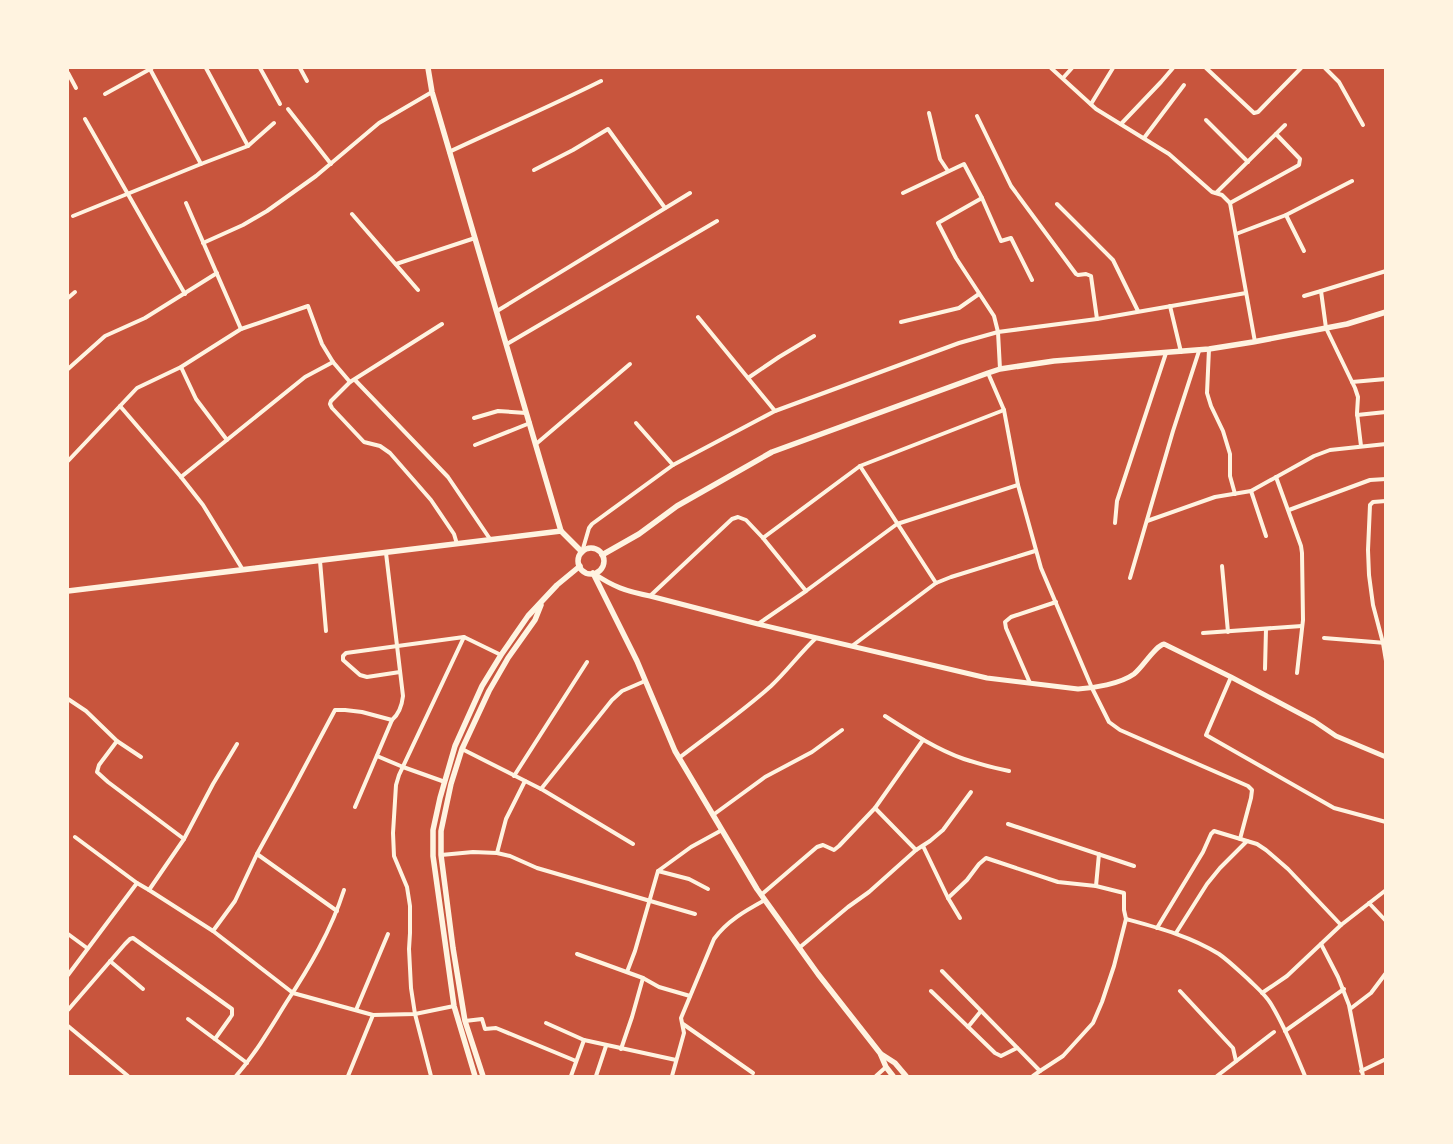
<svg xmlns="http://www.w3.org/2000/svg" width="1453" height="1144" viewBox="0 0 1453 1144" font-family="Cabin,sans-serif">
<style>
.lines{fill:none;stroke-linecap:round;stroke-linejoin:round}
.minor{stroke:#fff3e0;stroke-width:4}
.tertiary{stroke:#fff3e0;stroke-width:5}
.secondary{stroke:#fff3e0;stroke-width:5.5}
</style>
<rect width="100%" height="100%" fill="#c8553d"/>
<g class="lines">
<g class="minor">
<polyline points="206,68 248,146"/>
<polyline points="260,68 280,104"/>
<polyline points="300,68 307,81"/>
<polyline points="1051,68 1096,109 1169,154 1212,192 1222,195 1230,203 1255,342"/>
<polyline points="1206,68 1254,113 1258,112 1301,68"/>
<polyline points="1325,68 1339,82 1363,125"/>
<polyline points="150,69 201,164"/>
<polyline points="68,73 76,88"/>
<polyline points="1063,78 1072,68"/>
<polyline points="105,94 152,68"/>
<polyline points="1091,104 1113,68"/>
<polyline points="288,109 331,164"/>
<polyline points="929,113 940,159 948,171"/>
<polyline points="977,116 1011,186 1076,274 1078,275 1086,274 1091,276 1097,319"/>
<polyline points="85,119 185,294"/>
<polyline points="1206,120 1248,162"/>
<polyline points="1121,124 1161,82 1173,68"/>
<polyline points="1144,138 1184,85"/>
<path d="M449,152C500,128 551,106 601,81"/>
<polyline points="534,170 573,150 608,129 665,208"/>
<polyline points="903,193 964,164 982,198 1001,241 1011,238 1032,280"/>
<polyline points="1216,193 1285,125"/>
<polyline points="982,198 938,223 956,258 994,316 998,332 1000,369"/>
<polyline points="186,203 241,329"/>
<polyline points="1230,203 1299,165 1300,159 1276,134"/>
<polyline points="1057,204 1113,260 1138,311"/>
<polyline points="352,214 418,290"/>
<polyline points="1286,215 1304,251"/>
<polyline points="73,216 201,164 248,146 274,123"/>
<polyline points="1236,234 1286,215 1352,181"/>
<polyline points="203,243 243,225 267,211 316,176 379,123 432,92"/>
<polyline points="396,264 475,238"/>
<polyline points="1321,291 1326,328 1355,388 1358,397 1357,413 1361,446"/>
<polyline points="1304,296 1321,291 1386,271"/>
<polyline points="68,298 75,292"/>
<polyline points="1170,306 1181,352"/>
<polyline points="497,311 690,193"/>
<polyline points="698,317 775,411"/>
<polyline points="901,322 959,308 979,294"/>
<polyline points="442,324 350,382 331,401 330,404 332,408 364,442 380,446 390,453 431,500 454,534 457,544"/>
<polyline points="507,344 717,221"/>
<polyline points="1209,349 1207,393 1211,406 1223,431 1230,454 1230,476 1235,494"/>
<polyline points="181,367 196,399 227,440"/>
<polyline points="68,369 105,336 145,318 217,273"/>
<polyline points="988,373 1004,410 1018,485 1041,568 1092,688 1109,722 1120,730 1248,786 1252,790 1251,798 1240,839"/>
<polyline points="748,378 779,357 814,336"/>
<polyline points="355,380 448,477 490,539"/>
<polyline points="1352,382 1386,379"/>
<polyline points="120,406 181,477 203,505 243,570"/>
<polyline points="1357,415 1386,412"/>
<polyline points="474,418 498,411 526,413"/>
<polyline points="636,423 673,465"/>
<polyline points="536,444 630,364"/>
<polyline points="475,445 530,423"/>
<polyline points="68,461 137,388 181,367 241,329 308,306 322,344 333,362 350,382"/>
<polyline points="860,466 936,583"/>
<polyline points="181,477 305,377 333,362"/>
<polyline points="1276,477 1301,546 1302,553 1303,620 1297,673"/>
<polyline points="1251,491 1266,536"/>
<polyline points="1386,501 1373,502 1370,505 1368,550 1369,575 1373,605 1383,643 1386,661"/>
<polyline points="1289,510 1370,480 1386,479"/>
<polyline points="1147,521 1215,497 1251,491 1314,456 1330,450 1386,444"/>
<polyline points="1115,523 1117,501 1166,353"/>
<polyline points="763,538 860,466 1004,410"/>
<polyline points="582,552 589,528 592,524 673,465 775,411 959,343 998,332 1097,319 1246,293"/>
<polyline points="320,561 326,631"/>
<polyline points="1222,566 1228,632"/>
<polyline points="1130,578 1173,431 1199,351"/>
<polyline points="650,596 732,519 738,517 746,520 763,538 806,591"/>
<polyline points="758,624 806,591 897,524 1018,485"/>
<polyline points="1203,633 1302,626"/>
<polyline points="1324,638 1386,643"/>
<polyline points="852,646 936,583 951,577 1035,551"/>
<polyline points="1265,669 1266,629"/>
<polyline points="400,672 367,677 360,675 343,660 343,656 346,653 464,637 501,655"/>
<polyline points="1231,677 1206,735 1334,808 1386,822"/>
<polyline points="1030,683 1006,628 1005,622 1011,617 1056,602"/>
<polyline points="68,699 86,711 117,741 141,757"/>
<path d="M885,716C910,732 936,749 964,759C979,764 994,768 1009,771"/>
<polyline points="117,741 99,765 97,772 108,782 184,839"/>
<polyline points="462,749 543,790 633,844"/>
<polyline points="377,756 403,767 445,782"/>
<path d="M679,758C710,734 742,712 771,686C787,671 800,653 816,638"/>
<polyline points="514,776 587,662"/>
<polyline points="541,789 612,700 622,691 645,681"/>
<polyline points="355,807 392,720"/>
<polyline points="875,808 916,850"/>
<polyline points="713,815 765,777 812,752 842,730"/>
<polyline points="1008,824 1134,866"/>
<polyline points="75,837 137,883 149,890 213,931 293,993 373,1015 415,1014 454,1006"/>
<polyline points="923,846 948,898 960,918"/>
<polyline points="497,853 506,819 525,781"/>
<polyline points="257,854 337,911"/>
<polyline points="441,855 473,852 497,853 510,856 537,868 695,914"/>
<polyline points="658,871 689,879 708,889"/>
<polyline points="1096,886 1099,854"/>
<polyline points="149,890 184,839 213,784 237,744"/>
<polyline points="761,895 817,847 823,845 834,850 839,846 875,808 923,740"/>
<polyline points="948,898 967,880 979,864 986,858 1058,882 1096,886 1124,893 1124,910 1126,919 1114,966 1102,1002 1093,1023 1063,1056 1040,1071 1033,1076"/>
<polyline points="1369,903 1386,921"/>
<path d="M1126,919C1159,928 1190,936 1219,954C1229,961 1238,970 1248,979C1256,987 1265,994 1271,1004C1285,1027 1295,1052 1305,1076"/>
<polyline points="1157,928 1203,852 1211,834 1214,831 1257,844 1266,850 1288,869 1341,925"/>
<path d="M213,931L235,901L257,854L294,787L335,710H345L362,712L392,720C399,714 402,705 403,696L386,553"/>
<polyline points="1176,933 1207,884 1220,868 1247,841"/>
<polyline points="68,934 87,948"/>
<polyline points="1321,944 1338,977 1349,1005 1363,1076"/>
<polyline points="799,948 848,907 869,892 916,850 930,841 943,830 971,792"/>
<polyline points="577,954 643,978 659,987 690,996"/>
<polyline points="110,961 143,989"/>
<polyline points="942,971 1040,1071"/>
<polyline points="627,972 635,951 658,871 691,847 722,830"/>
<polyline points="68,975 137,883"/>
<polyline points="931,991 995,1053 1001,1056 1017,1048"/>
<polyline points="1180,991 1233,1048 1236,1061"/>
<polyline points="1262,993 1287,976 1341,925 1386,890"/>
<polyline points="1350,1009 1371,993 1386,973"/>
<polyline points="68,1010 125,944 130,939 133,938 232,1009 232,1015 230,1018 215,1039"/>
<polyline points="356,1010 388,934"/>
<polyline points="188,1019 247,1063"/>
<polyline points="465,1021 482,1019 485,1029 496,1028 576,1061"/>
<polyline points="546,1023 584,1040 676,1060"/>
<polyline points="683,1024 753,1073"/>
<polyline points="68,1026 128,1076"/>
<polyline points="968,1027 981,1011"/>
<polyline points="1285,1031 1344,989"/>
<polyline points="621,1049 632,1017 643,978"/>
<polyline points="1361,1071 1386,1059"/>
<path d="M236,1076C255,1054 270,1029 286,1003C309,968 331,931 344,890"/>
<polyline points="348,1076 373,1015"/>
<polyline points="431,1076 415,1014 411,988 409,949 410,933 410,906 407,887 394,856 393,833 396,785 399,775 464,637"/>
<polyline points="571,1076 584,1040"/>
<polyline points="596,1076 606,1046"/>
<path d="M672,1076L684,1033L681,1018L714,939C727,921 745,911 765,900"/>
<polyline points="876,1076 886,1067"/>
<polyline points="1217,1076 1274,1032"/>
</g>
<path class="tertiary" d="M593,573C614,587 625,591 650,596L758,624L987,678L1078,689C1094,688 1120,684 1134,674C1143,667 1155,646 1164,644L1231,677L1314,721L1336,736L1386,757"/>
<g class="secondary">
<polyline points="428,68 432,92 561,531"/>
<circle cx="591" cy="561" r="13"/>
<polyline points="602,555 639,534 677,506 772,452 988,373 1000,369 1054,361 1209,349 1253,342 1347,324 1386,312"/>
<polyline points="593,573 637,661 675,751 757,889 818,974 880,1053 886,1067 893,1076"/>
<polyline points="68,591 561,531 582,552"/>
<polyline points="881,1054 895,1063 906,1076"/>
<polyline points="475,1076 454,1006 433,856 433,830 440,798 455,746 482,686 501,655 528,616 557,585 580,566"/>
<polyline points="483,1076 465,1021 453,948 441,855 441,831 451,784 462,749 489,691 508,658 535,620 541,605"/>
</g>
</g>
<rect width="1453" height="1144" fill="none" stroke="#fff3e0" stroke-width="138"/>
</svg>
